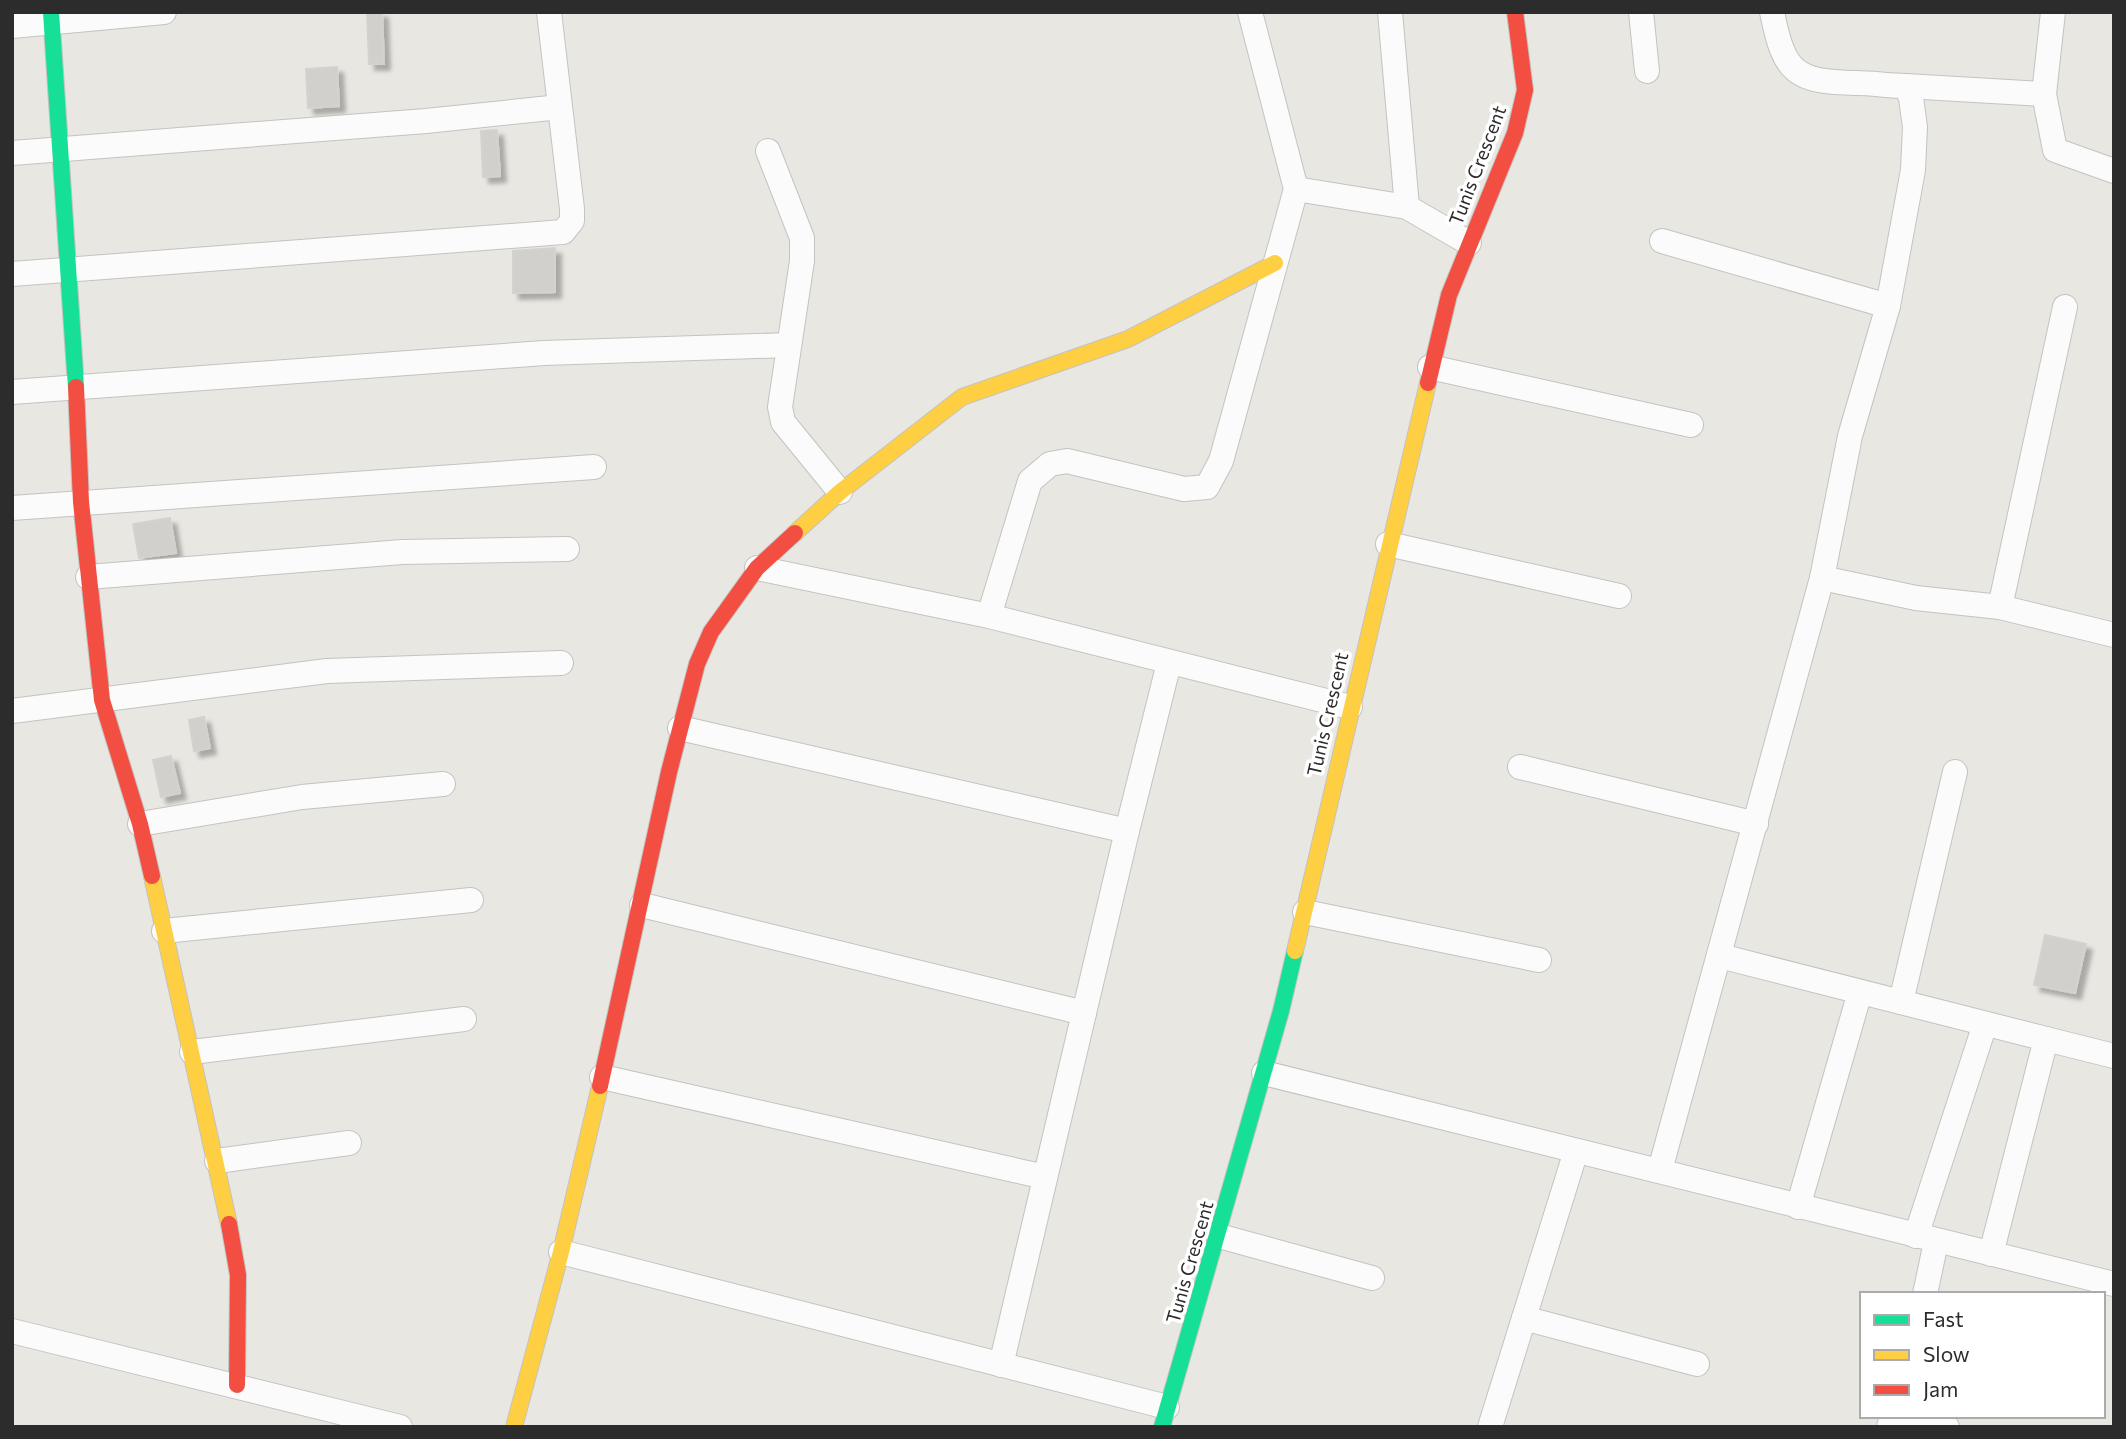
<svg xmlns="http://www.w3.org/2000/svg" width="2126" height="1439" viewBox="0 0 2126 1439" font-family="Commissioner,sans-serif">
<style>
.building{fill:#d2d0cd;stroke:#d4d2ce;stroke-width:2;filter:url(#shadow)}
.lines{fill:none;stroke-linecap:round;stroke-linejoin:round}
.street-casing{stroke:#c3c3c2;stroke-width:26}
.fast-casing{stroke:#c3c3c2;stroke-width:18}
.slow-casing{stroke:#c3c3c2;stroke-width:18}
.jam-casing{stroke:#c3c3c2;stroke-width:18}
.street{stroke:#fcfbfb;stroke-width:24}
.fast{stroke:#16e098;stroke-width:16}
.slow{stroke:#ffcf43;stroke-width:16}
.jam{stroke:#f24e42;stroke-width:16}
.labels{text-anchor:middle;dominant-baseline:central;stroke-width:7;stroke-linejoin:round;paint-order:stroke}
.street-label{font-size:19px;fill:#2c2c2c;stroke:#fff}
</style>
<defs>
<filter id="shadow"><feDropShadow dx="6" dy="6" stdDeviation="2" flood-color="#0004"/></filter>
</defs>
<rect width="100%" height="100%" fill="#e9e7e2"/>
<g class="building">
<polygon points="367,12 382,12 384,64 369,64"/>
<polygon points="337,67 339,106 308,108 306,69"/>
<polygon points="497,130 500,176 483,177 481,131"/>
<polygon points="555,248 555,292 513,293 513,251"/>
<polygon points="170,518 176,553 139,558 133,524"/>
<polygon points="204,717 210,748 194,751 189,720"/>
<polygon points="171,756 180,793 161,797 153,760"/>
<polygon points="2045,935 2086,944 2075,993 2034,985"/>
</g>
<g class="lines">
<g class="street-casing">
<g id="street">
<polyline points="1390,12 1407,207"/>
<polyline points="1641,12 1647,71"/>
<polyline points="12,26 164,12"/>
<polyline points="1906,86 2044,94 2053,12"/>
<polyline points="2044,94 2055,150 2114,171"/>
<polyline points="768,151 802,238 802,261 780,407 783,422 840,492"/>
<polyline points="12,153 426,121 560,107"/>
<polyline points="1296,189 1407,207 1469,243"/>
<polyline points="1662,241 1888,306"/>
<polyline points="12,274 563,232 572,221 572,209 549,12"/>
<polyline points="1430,367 1691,425"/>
<polyline points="12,392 544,353 789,345"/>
<polyline points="12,508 594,467"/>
<polyline points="1388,544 1619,596"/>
<polyline points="757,568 989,616 1350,707"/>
<polyline points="88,577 402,552 567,549"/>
<polyline points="1822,578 1916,598 2000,607 2114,635"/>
<polyline points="2000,607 2065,307"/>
<polyline points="989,616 1030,481 1050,464 1067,461 1184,489 1207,487 1221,461 1296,189 1250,12"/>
<polyline points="12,711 327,671 561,663"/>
<polyline points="680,728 1127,831"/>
<polyline points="1520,767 1756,824"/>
<polyline points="140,824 302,797 443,784"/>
<polyline points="642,905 1084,1013"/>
<polyline points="1305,912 1539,960"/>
<polyline points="164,931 471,900"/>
<polyline points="1720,956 2046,1039 1991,1254"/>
<polyline points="1901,1002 1955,772"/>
<polyline points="2046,1039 2114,1056"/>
<polyline points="192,1052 464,1019"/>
<polyline points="1264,1073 2114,1284"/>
<polyline points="602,1077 1045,1177"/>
<polyline points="217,1161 349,1143"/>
<path d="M1660,1170L1822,578L1850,436L1888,306L1913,170L1915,127L1911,98L1906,86C1889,86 1873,83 1856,83C1795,82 1784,73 1772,12"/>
<polyline points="1798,1207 1860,992"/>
<polyline points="1219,1236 1372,1278"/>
<polyline points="1916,1236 1985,1024"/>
<polyline points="561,1252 1167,1407"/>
<polyline points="1925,1294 1936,1242"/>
<polyline points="1524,1318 1697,1364"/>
<polyline points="12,1331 400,1427"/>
<polyline points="1001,1365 1127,831 1169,663"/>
<polyline points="1909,1416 1947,1427"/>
<polyline points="1490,1427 1576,1151"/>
<polyline points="1889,1427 1892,1416"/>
</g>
</g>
<g class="fast-casing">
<g id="fast">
<polyline points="51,12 76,387"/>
<polyline points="1162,1427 1281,1011 1295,951"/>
</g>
</g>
<g class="slow-casing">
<g id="slow">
<polyline points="795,533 840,492 962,397 1128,339 1275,263"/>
<polyline points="152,876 229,1224"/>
<polyline points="1295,951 1428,383"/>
<polyline points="514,1427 561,1252 600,1086"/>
</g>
</g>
<g class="jam-casing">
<g id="jam">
<polyline points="1428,383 1449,295 1515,133 1525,90 1515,12"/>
<polyline points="76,387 81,502 102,700 140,824 152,876"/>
<polyline points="600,1086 669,772 697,664 711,632 757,568 795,533"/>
<polyline points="229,1224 238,1275 237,1385"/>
</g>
</g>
<use href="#street" class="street"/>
<use href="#fast" class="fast"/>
<use href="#slow" class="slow"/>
<use href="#jam" class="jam"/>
</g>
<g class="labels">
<g class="street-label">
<text transform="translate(1477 165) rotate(-69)">Tunis Crescent</text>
<text transform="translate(1327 714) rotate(-77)">Tunis Crescent</text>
<text transform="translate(1189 1262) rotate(-74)">Tunis Crescent</text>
</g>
</g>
<rect width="2126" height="1439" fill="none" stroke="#2c2c2c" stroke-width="28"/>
<rect x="1860" y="1292" width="245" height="126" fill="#ffffff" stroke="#ababab" stroke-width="2"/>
<rect x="1874" y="1315" width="35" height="10" fill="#16e098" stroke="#ababab" stroke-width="2"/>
<text x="1923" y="1327" font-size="21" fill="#2c2c2c">Fast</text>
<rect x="1874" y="1350" width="35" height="10" fill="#ffcf43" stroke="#ababab" stroke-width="2"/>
<text x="1923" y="1362" font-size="21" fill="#2c2c2c">Slow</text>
<rect x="1874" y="1385" width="35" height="10" fill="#f24e42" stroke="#ababab" stroke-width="2"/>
<text x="1923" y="1397" font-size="21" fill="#2c2c2c">Jam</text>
</svg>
